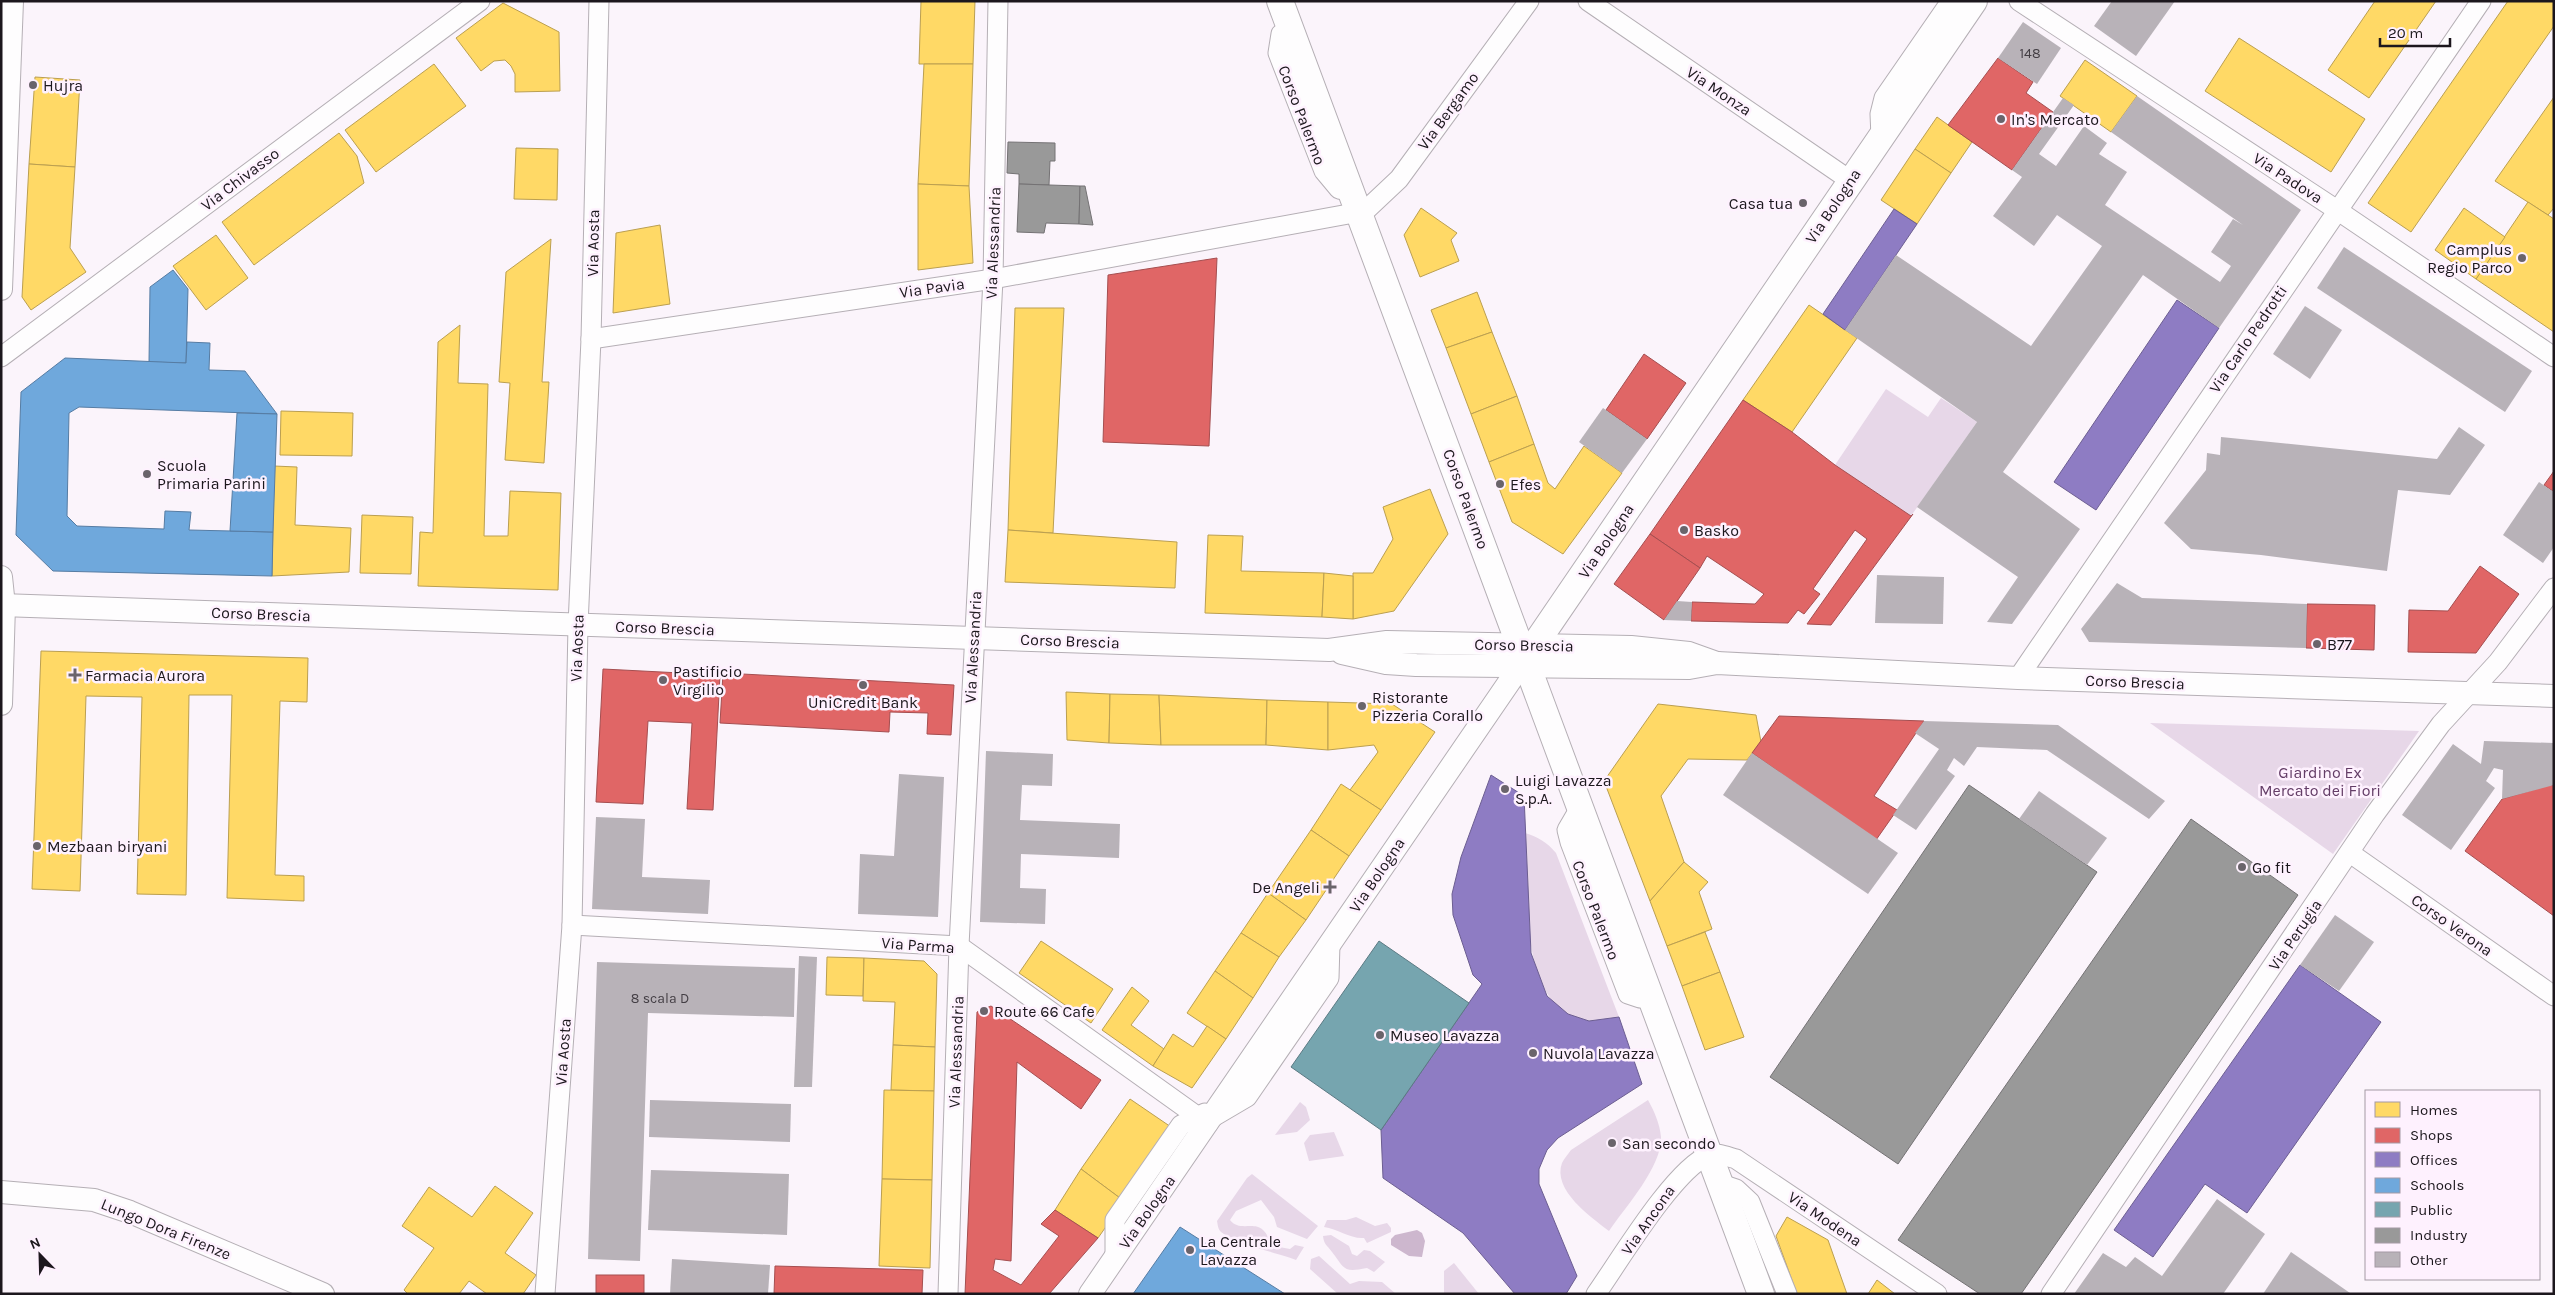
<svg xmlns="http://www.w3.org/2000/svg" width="2555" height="1295" viewBox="0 0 2555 1295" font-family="Karla,sans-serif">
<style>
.green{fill:#e7d7e8}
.water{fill:#cdb7ce}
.homes{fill:#ffd966;stroke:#bb9f50}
.shops{fill:#e06666;stroke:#a54e50}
.offices{fill:#8e7cc3;stroke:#6c5e91}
.schools{fill:#6fa8dc;stroke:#567ca3}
.public{fill:#76a5af;stroke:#5b7a83}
.industry{fill:#999;stroke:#747274}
.building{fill:#b8b2b8}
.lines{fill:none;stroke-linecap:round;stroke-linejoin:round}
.minor-casing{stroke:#b5afb5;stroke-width:21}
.tertiary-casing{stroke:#b5afb5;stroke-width:24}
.secondary-casing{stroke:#b5afb5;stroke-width:28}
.minor{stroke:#fefdfe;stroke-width:19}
.tertiary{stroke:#fefdfe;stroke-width:22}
.secondary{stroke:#fefdfe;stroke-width:26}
.poi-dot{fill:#6a646b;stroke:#fef1fe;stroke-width:2}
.labels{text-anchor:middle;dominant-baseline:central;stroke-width:5;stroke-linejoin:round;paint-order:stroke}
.number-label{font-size:14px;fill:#433e44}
.poi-label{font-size:16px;fill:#1c171d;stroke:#fef1fe;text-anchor:start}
.street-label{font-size:16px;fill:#1c171d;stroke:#fef1fe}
.park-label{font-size:16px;fill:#643d67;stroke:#fef1fe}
</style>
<rect width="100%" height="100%" fill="#fbf4fb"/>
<g class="green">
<polygon points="1886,389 1928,417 1941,398 1977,422 1911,516 1835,465"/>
<polygon points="2150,723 2419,731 2333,854"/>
<path d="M1525,833C1538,837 1547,842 1556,853L1619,1017C1610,1018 1598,1022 1589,1021C1517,1014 1527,884 1525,833Z"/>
<path d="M1648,1100C1654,1111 1660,1124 1661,1137C1662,1167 1626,1206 1609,1231C1591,1217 1552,1190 1562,1163C1564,1159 1568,1154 1571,1150Z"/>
<polygon points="1300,1102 1306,1107 1310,1120 1297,1132 1275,1135"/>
<polygon points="1334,1132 1344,1156 1309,1161 1304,1143 1310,1135"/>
<path d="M1252,1174L1318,1226L1307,1239L1277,1227L1274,1217L1261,1200L1236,1211L1230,1220C1239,1232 1254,1221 1263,1230C1268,1234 1269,1242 1274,1246L1290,1249L1295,1245L1304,1247L1296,1260C1278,1253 1236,1244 1221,1232C1218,1229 1218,1226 1217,1221L1247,1178Z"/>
<path d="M1356,1217L1375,1226L1387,1223L1391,1228V1232L1367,1243L1364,1238C1350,1239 1338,1229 1324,1227L1327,1220H1346Z"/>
<path d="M1331,1235L1349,1246L1352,1254L1357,1256L1364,1250L1370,1251L1385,1262L1374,1272L1367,1268C1343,1273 1345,1269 1332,1252C1327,1245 1324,1245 1323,1236Z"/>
<polygon points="1319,1256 1350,1284 1359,1281 1382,1282 1396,1294 1338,1294 1310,1269 1311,1259"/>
<polygon points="1454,1263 1479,1294 1444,1294 1444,1271"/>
</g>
<polygon class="water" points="1417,1230 1422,1233 1425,1241 1422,1257 1409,1256 1391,1245 1391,1239 1395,1235"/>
<g class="homes">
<polygon points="921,1 975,1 973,64 919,64"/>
<polygon points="2375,1 2436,1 2369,98 2328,70"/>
<polygon points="2508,1 2554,1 2554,26 2411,232 2368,203"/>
<polygon points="503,3 559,32 560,91 515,92 515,74 511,66 505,60 494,61 481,71 456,38"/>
<polygon points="2239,38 2365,119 2331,172 2205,91"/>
<polygon points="2085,60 2137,96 2111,132 2060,96"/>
<polygon points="434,64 466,106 376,172 345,130"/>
<polygon points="924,64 973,64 969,186 918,184"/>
<polygon points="35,77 80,80 75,167 29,164"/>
<polygon points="2554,97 2554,208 2548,215 2495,181"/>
<polygon points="1937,117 1972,142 1951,173 1915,149"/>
<polygon points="339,133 357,156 364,183 254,265 222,222"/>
<polygon points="516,148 558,149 557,200 514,199"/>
<polygon points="1915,149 1951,173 1917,224 1881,200"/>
<polygon points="29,164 75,167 70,248 86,272 31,310 22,297"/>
<polygon points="918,184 969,186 973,263 918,270"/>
<polygon points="2528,202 2554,219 2554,332 2476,279"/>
<polygon points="1421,208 1457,233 1451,240 1459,261 1420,277 1404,235"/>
<polygon points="2464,208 2505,237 2476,279 2435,250"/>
<polygon points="660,225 670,304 613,313 616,233"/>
<polygon points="216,235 248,278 206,310 173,266"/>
<polygon points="551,239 542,382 549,382 544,463 505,460 510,383 499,382 506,272"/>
<polygon points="1477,292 1492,332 1446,348 1431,310"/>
<polygon points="1809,305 1857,338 1792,432 1743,400"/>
<polygon points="1015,308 1064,308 1053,533 1008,530"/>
<polygon points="460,325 458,383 488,384 484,536 508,536 510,491 561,493 558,590 418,586 420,532 433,533 438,342"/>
<polygon points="1492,332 1517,396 1471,414 1446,348"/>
<polygon points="1517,396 1534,444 1489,462 1471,414"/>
<polygon points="281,411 353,413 352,456 280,455"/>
<polygon points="1534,444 1548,483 1555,489 1584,446 1622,473 1563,554 1512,522 1489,462"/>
<polygon points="274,466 297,467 295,525 351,528 349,572 272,576"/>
<polygon points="1430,489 1448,534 1394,611 1353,619 1353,573 1373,573 1393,539 1383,507"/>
<polygon points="362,515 413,517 411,574 360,573"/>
<polygon points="1008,530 1177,542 1175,588 1005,582"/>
<polygon points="1208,535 1243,536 1241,571 1324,573 1322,617 1205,613"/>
<polygon points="1324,573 1353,576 1353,619 1322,617"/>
<polygon points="41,651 308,658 307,702 280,701 275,875 304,876 304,901 227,898 232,695 189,695 186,895 137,894 142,697 86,696 80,891 32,889"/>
<polygon points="1066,692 1110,694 1109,743 1067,740"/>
<polygon points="1110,694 1159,695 1161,745 1109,743"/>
<polygon points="1159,695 1267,700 1266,745 1161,745"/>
<polygon points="1267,700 1328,702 1328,750 1266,745"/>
<polygon points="1328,702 1392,704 1435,732 1381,810 1350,790 1378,752 1374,745 1328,750"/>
<polygon points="1658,704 1756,715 1761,742 1747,760 1688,759 1661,796 1684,862 1650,901 1604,781"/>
<polygon points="1341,784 1381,810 1349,856 1311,830"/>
<polygon points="1311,830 1349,856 1306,920 1268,893"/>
<polygon points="1684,862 1708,882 1699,892 1712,929 1667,946 1650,901"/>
<polygon points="1268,893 1306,920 1279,957 1241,933"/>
<polygon points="1705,932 1720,972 1682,986 1667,946"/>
<polygon points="1241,933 1279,957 1253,998 1215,971"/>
<polygon points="1041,941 1113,989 1091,1023 1019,973"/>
<polygon points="827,957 864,958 863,996 826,995"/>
<polygon points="864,958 924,961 937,974 935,1047 893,1045 895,1002 863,1001"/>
<polygon points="1215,971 1253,998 1226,1039 1187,1013"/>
<polygon points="1720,972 1744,1037 1705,1050 1682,986"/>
<polygon points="1132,987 1149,1001 1131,1025 1164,1049 1153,1066 1102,1030"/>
<polygon points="1207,1026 1226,1039 1192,1088 1153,1066 1173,1034 1193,1047"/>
<polygon points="893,1045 935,1047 934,1091 891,1090"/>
<polygon points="884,1090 934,1091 932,1180 882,1179"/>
<polygon points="1130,1099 1174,1129 1124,1201 1081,1169"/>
<polygon points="1081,1169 1124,1201 1098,1238 1055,1210"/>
<polygon points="882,1179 932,1180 930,1268 879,1266"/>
<polygon points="495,1186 533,1213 505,1253 536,1275 523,1294 487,1294 469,1281 459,1294 408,1294 404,1290 434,1248 402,1226 429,1187 472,1217"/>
<polygon points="1787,1217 1828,1240 1847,1294 1797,1294 1776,1236"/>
<polygon points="1877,1280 1895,1294 1868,1294"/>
</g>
<g class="shops">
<polygon points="1998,58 2033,82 2026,93 2053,112 2012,170 1948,125"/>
<polygon points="1217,258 1209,446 1103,442 1108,275"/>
<polygon points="1644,354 1686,383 1647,439 1606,410"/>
<polygon points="1743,400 1792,432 1835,465 1911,516 1913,514 1831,625 1807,624 1867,539 1855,530 1813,589 1820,594 1804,614 1798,610 1788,623 1691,621 1692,602 1755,604 1764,594 1707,556 1700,568 1650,534"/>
<polygon points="2554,471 2554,492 2544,485"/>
<polygon points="1650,534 1700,568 1664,620 1614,584"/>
<polygon points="2480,566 2519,594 2476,653 2408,652 2409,610 2448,611"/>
<polygon points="2307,604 2375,605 2374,650 2306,648"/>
<polygon points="603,669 720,675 713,810 687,809 692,723 648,721 643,804 596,802"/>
<polygon points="723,673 954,685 951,735 927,734 928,713 890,712 889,732 720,723"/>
<polygon points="1779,716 1924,721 1874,796 1897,810 1876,840 1752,753"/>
<polygon points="2549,785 2554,785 2554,916 2465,851 2502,799"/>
<polygon points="991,1006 1101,1080 1081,1109 1017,1062 1011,1261 995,1259 993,1270 1021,1285 1059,1236 1041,1224 1055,1210 1098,1238 1049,1294 965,1294 977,1012"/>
<polygon points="775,1266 923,1270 922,1294 774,1294"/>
<rect x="596" y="1275" width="48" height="19"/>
</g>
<g class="offices">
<polygon points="1894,209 1917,224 1845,330 1823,314"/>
<polygon points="2177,300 2219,328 2096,510 2054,482"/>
<polygon points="1491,775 1524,796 1531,953 1547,996 1568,1014 1589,1021 1619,1017 1642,1084 1558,1138 1547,1150 1539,1169 1539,1184 1577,1276 1566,1294 1515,1294 1463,1233 1383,1178 1381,1130 1482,984 1473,975 1453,915 1452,894 1461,857"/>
<polygon points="2300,965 2381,1022 2247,1213 2205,1184 2153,1257 2114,1230"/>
</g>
<g class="schools">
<polygon points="173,270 188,289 186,363 149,362 150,287"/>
<polygon points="187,342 210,343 209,370 245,371 277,414 79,407 69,413 67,516 77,526 164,529 165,511 191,512 189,530 273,532 272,576 53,571 16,535 21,392 65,358 186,363"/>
<polygon points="237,413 277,414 273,532 230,531"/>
<polygon points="1180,1227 1285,1294 1133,1294"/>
</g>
<polygon class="public" points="1379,941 1469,1003 1381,1130 1291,1067"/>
<g class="industry">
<polygon points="1008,142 1055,143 1055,161 1050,161 1049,185 1019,184 1019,174 1007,173"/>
<polygon points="1019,184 1080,186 1079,224 1046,223 1044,233 1017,232"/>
<polygon points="1080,186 1085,186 1093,225 1079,224"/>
<polygon points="1969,785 2097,872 1898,1164 1770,1077"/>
<polygon points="2191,819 2298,895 2021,1294 1980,1294 1898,1240"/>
</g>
<g class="building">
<polygon points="2112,1 2175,1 2136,56 2094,26"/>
<polygon points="2023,22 2061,48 2037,84 1998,58"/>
<polygon points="2137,96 2301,210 2219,328 2143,275 2003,472 2080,529 2012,624 1987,622 2018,577 1917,507 1977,422 1845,330 1896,255 2031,346 2102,246 2057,215 2034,246 1993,216 2022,177 2012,170 2063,98 2074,105 2039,154 2056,166 2084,126 2107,143 2099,154 2127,172 2105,205 2220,282 2231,266 2211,252 2233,219 2243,225 2111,132"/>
<polygon points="2344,247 2532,371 2505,412 2317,288"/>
<polygon points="2305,306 2342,330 2310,379 2273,354"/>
<polygon points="1603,408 1647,439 1622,473 1579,442"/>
<polygon points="2459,427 2485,445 2450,495 2398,490 2387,571 2261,555 2191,549 2164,523 2206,470 2207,453 2220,455 2221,437 2437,459"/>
<polygon points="2539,482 2554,492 2554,547 2543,563 2503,535"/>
<polygon points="1877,575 1944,577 1943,624 1875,623"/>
<polygon points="2117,583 2142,598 2307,604 2306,648 2089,642 2081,629"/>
<polygon points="1677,601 1692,602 1691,621 1664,620"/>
<polygon points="1924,721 2058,725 2165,801 2149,819 2047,750 1977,747 1964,766 1954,758 1947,770 1955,776 1916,830 1893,815 1939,749 1915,733"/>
<polygon points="2484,741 2554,743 2554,785 2502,799 2503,770 2494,768 2486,781 2495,788 2451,850 2402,815 2453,744 2481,764"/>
<polygon points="986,751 1053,754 1052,786 1022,785 1020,820 1120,824 1119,858 1021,854 1020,888 1046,889 1045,924 980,922"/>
<polygon points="1752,753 1898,853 1868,894 1723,795"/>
<polygon points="899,774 944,777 938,917 858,914 860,854 894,856"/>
<polygon points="2039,791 2107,838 2087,865 2019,819"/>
<polygon points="596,817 645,819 642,877 710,880 708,914 592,909"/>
<polygon points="2335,915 2374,942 2339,991 2300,965"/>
<polygon points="799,956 817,957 812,1087 794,1087"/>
<polygon points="597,962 795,968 794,1017 648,1013 640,1261 588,1259"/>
<polygon points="650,1100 791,1104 790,1142 649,1137"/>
<polygon points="651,1170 789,1174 787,1235 648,1230"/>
<polygon points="2217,1199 2265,1234 2223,1294 2074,1294 2103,1253 2126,1267 2135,1257 2162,1276"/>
<polygon points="2291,1252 2350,1293 2349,1294 2263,1294"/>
<polygon points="672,1259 770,1265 768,1294 670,1294"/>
</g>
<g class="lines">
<g class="minor-casing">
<g id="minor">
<polyline points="1588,1 1851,181"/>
<polyline points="2019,1 2337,210 2554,357"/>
<polyline points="1291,29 1281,34 1278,53 1324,171 1339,189 1352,191"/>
<polyline points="1881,137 1880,114 1884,98 1951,1"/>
<polyline points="591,339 993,279 1365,211 1399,179 1529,1"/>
<polyline points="1,357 480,1"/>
<polyline points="2018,678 2481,1"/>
<polyline points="1581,806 1567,830 1570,842 1628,994 1640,998 1651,995"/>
<polyline points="2350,853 2554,996"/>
<polyline points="572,925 959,946 1208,1124"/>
<polyline points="1213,1117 1247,1097 1329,978 1330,944"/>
<polyline points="1721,1184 1736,1189 1750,1202 1787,1294"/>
<polyline points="1115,1258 1115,1220 1181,1125 1205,1113"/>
<polyline points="545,1294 572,925 578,625 591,339 599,1"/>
<polyline points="948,1294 959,946 993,279 998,1"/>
<path d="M1596,1294C1620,1260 1674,1169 1709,1155C1717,1152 1728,1157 1736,1159L1937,1294"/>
<polyline points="2051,1294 2375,814 2441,724 2498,662 2554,588"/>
</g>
</g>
<g class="tertiary-casing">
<g id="tertiary">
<polyline points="1,289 12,1"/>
<polyline points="1,577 4,606 1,704"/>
<polyline points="1,605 1329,650 1387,642 1631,647 1689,653 1717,663"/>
<polyline points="1342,653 1386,663 1416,665 1689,668 1717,663 2018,678 2554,696"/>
<polyline points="1,1192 94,1200 130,1212 323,1294"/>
<polyline points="1090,1294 1525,659"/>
</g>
</g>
<g class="secondary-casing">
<g id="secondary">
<polyline points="1280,1 1761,1294"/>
<polyline points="1525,659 1974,1"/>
</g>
</g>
<use href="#minor" class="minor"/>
<use href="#tertiary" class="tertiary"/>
<use href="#secondary" class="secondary"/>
</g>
<g class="poi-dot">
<circle cx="33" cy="85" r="5"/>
<circle cx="2001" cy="119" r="5"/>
<circle cx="1803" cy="203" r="5"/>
<circle cx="2522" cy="258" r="5"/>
<circle cx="147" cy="474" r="5"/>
<circle cx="1500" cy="484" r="5"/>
<circle cx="1684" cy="530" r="5"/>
<circle cx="2317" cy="644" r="5"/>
<path d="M72.5 667.5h5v5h5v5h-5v5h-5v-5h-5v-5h5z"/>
<circle cx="663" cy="680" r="5"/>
<circle cx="863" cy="685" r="5"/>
<circle cx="1362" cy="706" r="5"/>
<circle cx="1505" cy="789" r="5"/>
<circle cx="37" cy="846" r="5"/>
<circle cx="2242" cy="867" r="5"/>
<path d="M1327.5 879.5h5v5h5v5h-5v5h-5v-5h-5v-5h5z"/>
<circle cx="984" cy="1011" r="5"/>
<circle cx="1380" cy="1035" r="5"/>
<circle cx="1533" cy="1053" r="5"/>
<circle cx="1612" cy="1143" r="5"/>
<circle cx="1190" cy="1250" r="5"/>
</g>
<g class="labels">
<g class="number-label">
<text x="2030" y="53">148</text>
<text x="660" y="998">8 scala D</text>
</g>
<g class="poi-label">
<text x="43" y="85">Hujra</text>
<text x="2011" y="119">In's Mercato</text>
<text x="1793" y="203" text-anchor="end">Casa tua</text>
<text x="2512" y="249" text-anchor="end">Camplus<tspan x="2512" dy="18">Regio Parco</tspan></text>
<text x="157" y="465">Scuola<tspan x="157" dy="18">Primaria Parini</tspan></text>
<text x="1510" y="484">Efes</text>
<text x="1694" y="530">Basko</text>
<text x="2327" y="644">B77</text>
<text x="673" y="671">Pastificio<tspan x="673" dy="18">Virgilio</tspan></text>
<text x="85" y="675">Farmacia Aurora</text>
<text x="1372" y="697">Ristorante<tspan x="1372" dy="18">Pizzeria Corallo</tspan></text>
<text x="863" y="702" text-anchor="middle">UniCredit Bank</text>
<text x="1515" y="780">Luigi Lavazza<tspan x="1515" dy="18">S.p.A.</tspan></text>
<text x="47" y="846">Mezbaan biryani</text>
<text x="2252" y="867">Go fit</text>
<text x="1320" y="887" text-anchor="end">De Angeli</text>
<text x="994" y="1011">Route 66 Cafe</text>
<text x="1390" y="1035">Museo Lavazza</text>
<text x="1543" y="1053">Nuvola Lavazza</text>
<text x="1622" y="1143">San secondo</text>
<text x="1200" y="1241">La Centrale<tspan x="1200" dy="18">Lavazza</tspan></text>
</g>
<g class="street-label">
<text transform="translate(1719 91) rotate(34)">Via Monza</text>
<text transform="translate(1448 111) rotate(-54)">Via Bergamo</text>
<text transform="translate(1302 115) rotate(69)">Corso Palermo</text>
<text transform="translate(2288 178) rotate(33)">Via Padova</text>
<text transform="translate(240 179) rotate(-37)">Via Chivasso</text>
<text transform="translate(1833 206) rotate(-56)">Via Bologna</text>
<text transform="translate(593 243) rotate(-89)">Via Aosta</text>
<text transform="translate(993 243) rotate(-88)">Via Alessandria</text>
<text transform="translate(932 288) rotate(-8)">Via Pavia</text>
<text transform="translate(2248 339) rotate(-56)">Via Carlo Pedrotti</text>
<text transform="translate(1466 499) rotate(70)">Corso Palermo</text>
<text transform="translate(1606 541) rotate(-56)">Via Bologna</text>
<text transform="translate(261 614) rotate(2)">Corso Brescia</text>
<text transform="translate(665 628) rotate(2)">Corso Brescia</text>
<text transform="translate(1070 641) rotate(2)">Corso Brescia</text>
<text transform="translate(1524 645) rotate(1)">Corso Brescia</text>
<text transform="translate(973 647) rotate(-87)">Via Alessandria</text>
<text transform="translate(577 648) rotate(-88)">Via Aosta</text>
<text transform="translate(2135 682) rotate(2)">Corso Brescia</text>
<text transform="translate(1377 875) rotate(-56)">Via Bologna</text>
<text transform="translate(1596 910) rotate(69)">Corso Palermo</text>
<text transform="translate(2452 925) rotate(35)">Corso Verona</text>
<text transform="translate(2295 935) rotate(-56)">Via Perugia</text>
<text transform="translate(918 945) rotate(4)">Via Parma</text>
<text transform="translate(563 1052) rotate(-86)">Via Aosta</text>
<text transform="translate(956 1052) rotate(-88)">Via Alessandria</text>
<text transform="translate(1147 1212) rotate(-55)">Via Bologna</text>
<text transform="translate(1825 1219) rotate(34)">Via Modena</text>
<text transform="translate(1648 1220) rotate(-55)">Via Ancona</text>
<text transform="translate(166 1229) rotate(22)">Lungo Dora Firenze</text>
</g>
<g class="park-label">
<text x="2320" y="772">Giardino Ex<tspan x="2320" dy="18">Mercato dei Fiori</tspan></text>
</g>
</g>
<rect width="2555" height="1295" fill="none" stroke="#1c171d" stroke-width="5"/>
<rect x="2365" y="1090" width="175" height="190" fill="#fef1fe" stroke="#a49aa4"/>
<rect x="2375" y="1102" width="25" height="15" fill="#ffd966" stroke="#a49aa4"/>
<text x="2410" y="1115" font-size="15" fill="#1c171d">Homes</text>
<rect x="2375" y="1128" width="25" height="15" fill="#e06666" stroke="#a49aa4"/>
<text x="2410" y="1140" font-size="15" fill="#1c171d">Shops</text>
<rect x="2375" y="1152" width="25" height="15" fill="#8e7cc3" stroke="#a49aa4"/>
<text x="2410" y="1165" font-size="15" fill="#1c171d">Offices</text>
<rect x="2375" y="1178" width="25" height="15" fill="#6fa8dc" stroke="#a49aa4"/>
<text x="2410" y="1190" font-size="15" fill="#1c171d">Schools</text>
<rect x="2375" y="1202" width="25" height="15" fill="#76a5af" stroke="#a49aa4"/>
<text x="2410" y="1215" font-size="15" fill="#1c171d">Public</text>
<rect x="2375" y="1228" width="25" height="15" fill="#999999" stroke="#a49aa4"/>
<text x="2410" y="1240" font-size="15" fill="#1c171d">Industry</text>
<rect x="2375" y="1252" width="25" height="15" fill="#b8b2b8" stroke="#a49aa4"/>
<text x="2410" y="1265" font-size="15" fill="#1c171d">Other</text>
<g transform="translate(40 1255) rotate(337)" stroke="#fef1fe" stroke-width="4" paint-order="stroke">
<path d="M0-4L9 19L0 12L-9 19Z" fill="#1c171d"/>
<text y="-8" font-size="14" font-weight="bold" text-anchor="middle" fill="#1c171d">N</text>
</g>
<path d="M2380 38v8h70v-8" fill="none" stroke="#1c171d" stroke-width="2.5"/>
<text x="2388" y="38" font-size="15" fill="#1c171d" stroke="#fef1fe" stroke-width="4" paint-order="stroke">20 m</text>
</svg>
